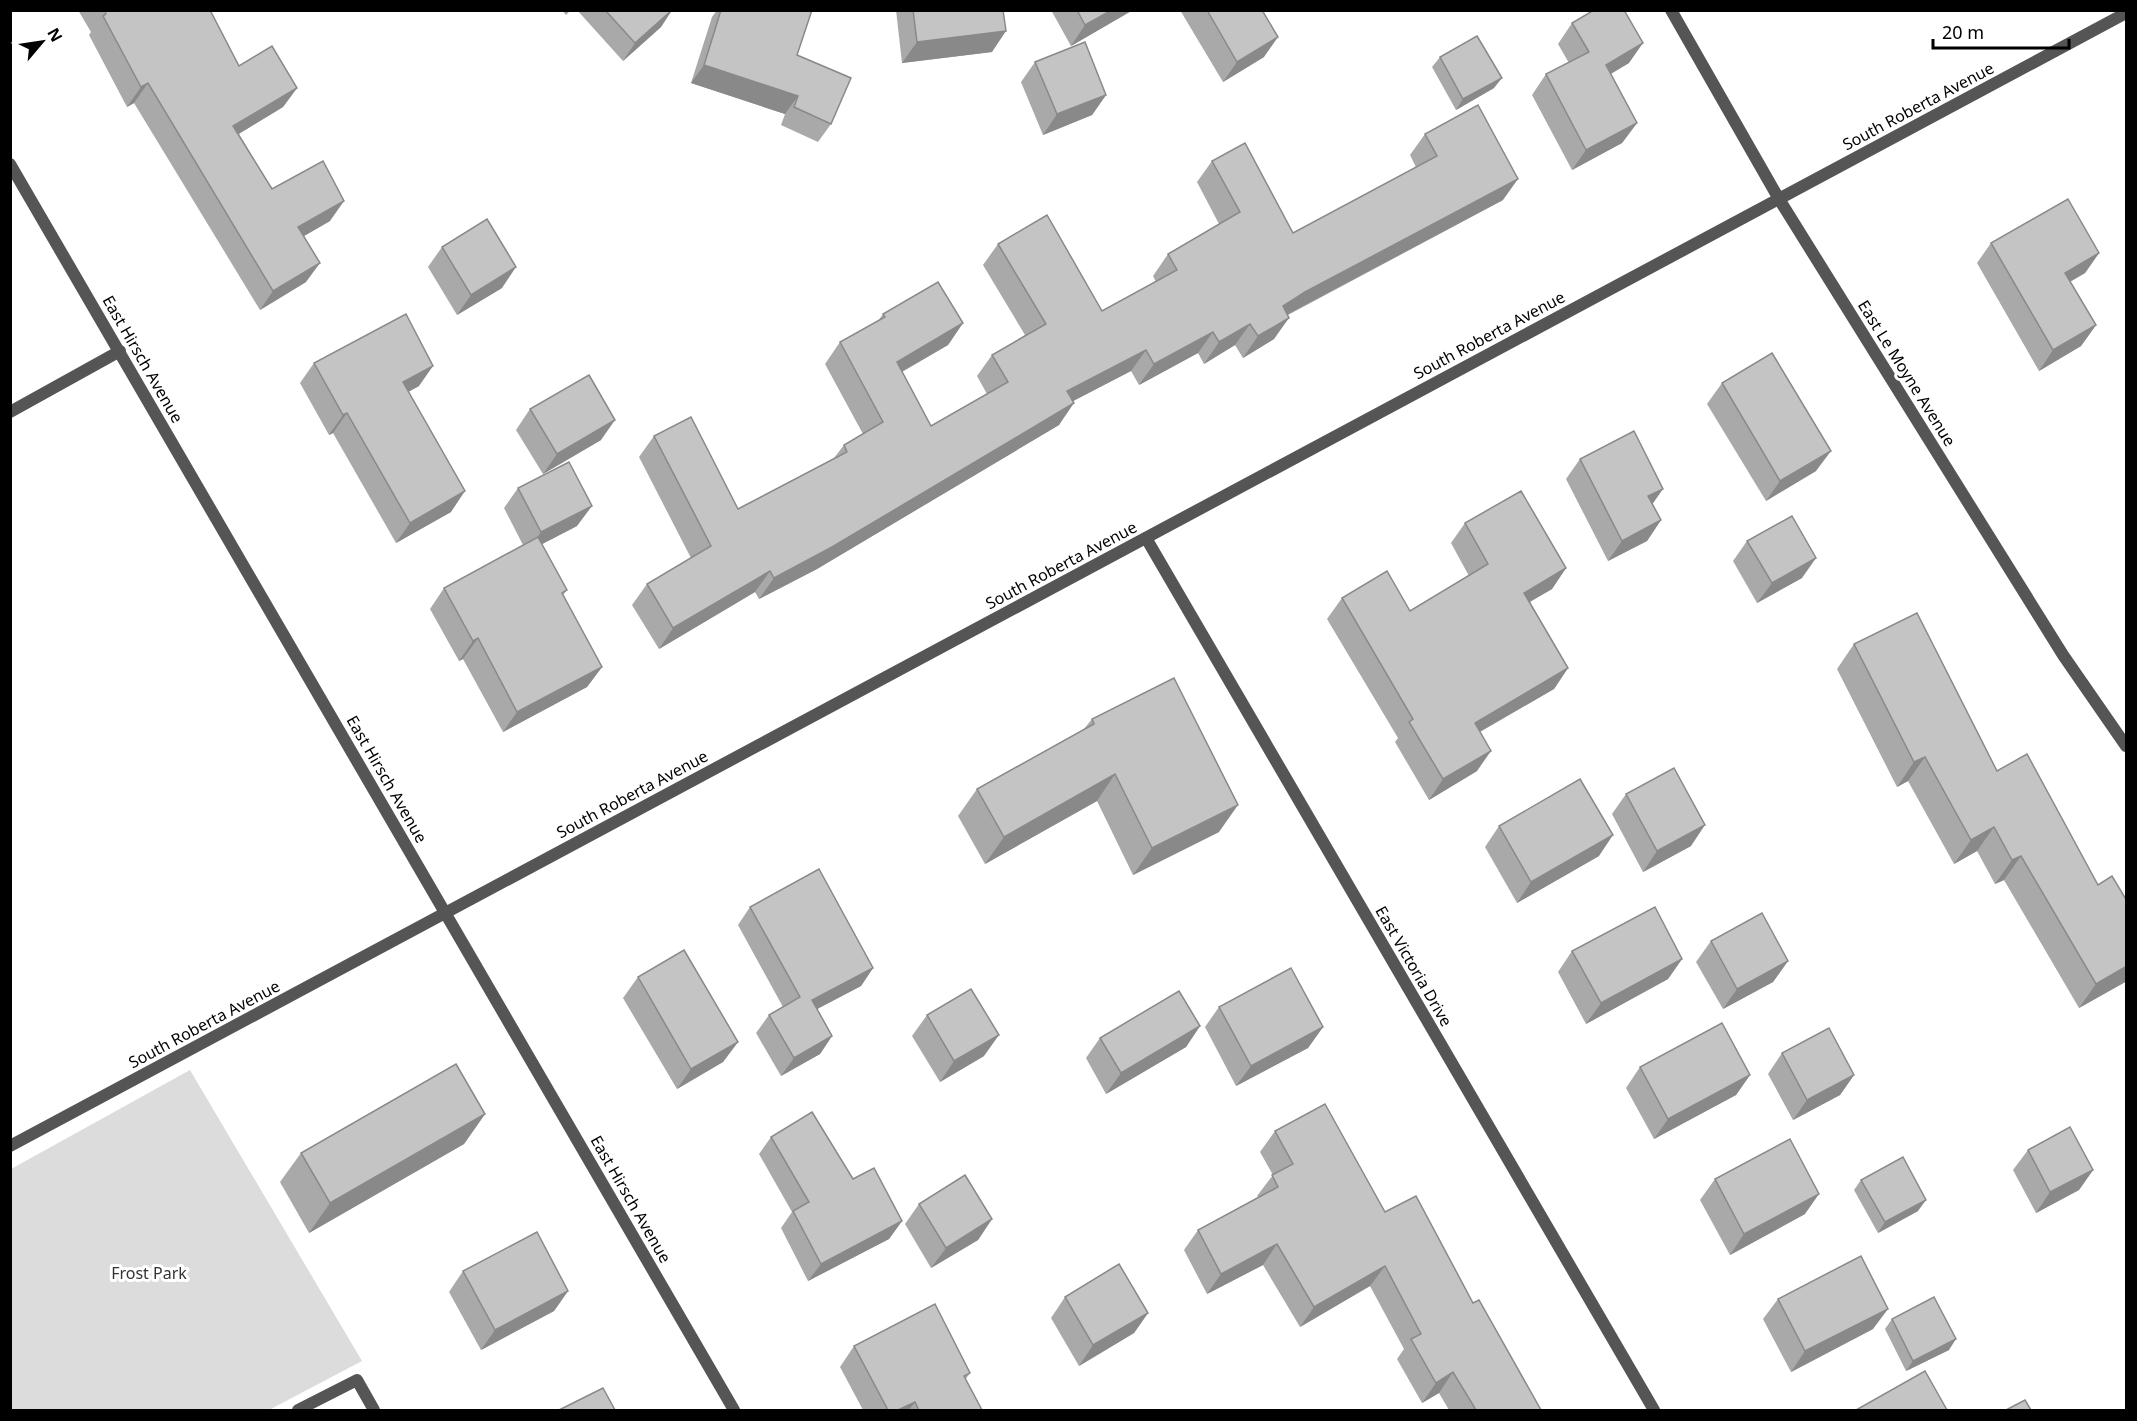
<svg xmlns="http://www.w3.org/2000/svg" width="2137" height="1421" viewBox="0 0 2137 1421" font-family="'Noto Sans',sans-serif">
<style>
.green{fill:#dcdcdc}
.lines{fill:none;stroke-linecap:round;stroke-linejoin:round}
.minor{stroke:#555;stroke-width:12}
.wall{fill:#a9a9a9}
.shaded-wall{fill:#898989}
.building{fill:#c4c4c4;stroke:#898989;stroke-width:1.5}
.labels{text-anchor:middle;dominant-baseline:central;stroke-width:6;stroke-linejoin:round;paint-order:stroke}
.street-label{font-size:16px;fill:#000;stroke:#fff}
.park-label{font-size:16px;fill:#333;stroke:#fff}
</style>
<rect width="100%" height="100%" fill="#fff"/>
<polygon class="green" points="190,1070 362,1361 269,1410 11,1410 11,1169"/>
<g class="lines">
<g class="minor">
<polyline points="1671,10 1779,199 2063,655 2126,746"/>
<polyline points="10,164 734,1410"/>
<polyline points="10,412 120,351"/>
<polyline points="1146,538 1654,1410"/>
<polyline points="10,1146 2126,13"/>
<polyline points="298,1410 357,1380 374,1410"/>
</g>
</g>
<g class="wall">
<polygon points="78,10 210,10 239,66 297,88 283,107 239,134 272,189 330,221 304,236 306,282 260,310 134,103 127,107 89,35 91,32"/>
<polygon points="562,10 571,10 566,15"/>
<polygon points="577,10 672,10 661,27 623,61"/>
<polygon points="717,10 812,10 797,55 831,124 818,142 781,125 785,114 691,83 712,17"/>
<polygon points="896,10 1003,10 992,52 902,63"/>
<polygon points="1051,10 1133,10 1071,46"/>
<polygon points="1180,10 1262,10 1264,57 1223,82"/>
<polygon points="1572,23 1629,63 1611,74 1637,123 1622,143 1572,170 1532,95 1546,74 1569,63 1558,44"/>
<polygon points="1440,57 1494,88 1456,110 1432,67"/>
<polygon points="1035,62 1106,95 1092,115 1043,135 1021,82"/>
<polygon points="1425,134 1503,200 1288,315 1274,339 1243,358 1235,345 1204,364 1198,353 1139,385 1131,371 1073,401 1059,425 817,569 759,599 755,592 659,649 632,605 647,584 691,558 639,457 654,436 738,509 834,458 844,445 863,434 825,364 840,342 878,321 883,314 963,323 948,345 902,372 931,426 987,394 977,376 992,355 1025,335 983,265 998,244 1102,311 1156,282 1153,276 1168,254 1219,224 1197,182 1212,161 1293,233 1416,167 1410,155"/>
<polygon points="1991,243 2099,253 2085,273 2070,282 2096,325 2081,346 2039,371 1977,263"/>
<polygon points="442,247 502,288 457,315 428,267"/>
<polygon points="314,363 419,386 408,392 451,512 396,543 333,433 329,435 300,383"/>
<polygon points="1722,383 1816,471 1766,501 1707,404"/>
<polygon points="530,409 601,440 543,474 516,430"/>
<polygon points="1580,459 1652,504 1661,520 1647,541 1608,561 1566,479"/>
<polygon points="518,488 577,526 542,544 567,590 563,595 602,667 587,687 503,732 463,659 459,661 430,609 444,588 523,545 504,508"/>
<polygon points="1465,523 1566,568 1552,589 1530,602 1568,668 1554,689 1480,732 1477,771 1429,800 1395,742 1398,738 1327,619 1342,598 1410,611 1469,576 1451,543"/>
<polygon points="1747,541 1802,578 1757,603 1733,561"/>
<polygon points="1854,644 1997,771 2127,981 2079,1008 2004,880 1995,884 1977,851 1954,864 1908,781 1897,787 1837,669"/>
<polygon points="1092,719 1219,832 1133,875 1097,801 985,864 958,816 977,789 1084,729"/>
<polygon points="1626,794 1691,846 1643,872 1612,814"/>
<polygon points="1499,826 1599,856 1517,903 1485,847"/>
<polygon points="750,907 873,968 861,986 817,1009 832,1036 820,1054 781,1076 756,1033 769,1015 783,1007 738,925"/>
<polygon points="1711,941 1788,961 1773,982 1723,1009 1696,962"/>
<polygon points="1572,951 1682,959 1668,979 1586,1024 1558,972"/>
<polygon points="638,977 738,1042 723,1062 677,1089 623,998"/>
<polygon points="1219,1007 1323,1027 1308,1048 1236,1086 1205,1027"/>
<polygon points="927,1015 984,1056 940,1082 912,1036"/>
<polygon points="1200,1026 1186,1047 1106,1094 1086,1058 1100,1038"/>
<polygon points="1782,1053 1854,1075 1840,1095 1793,1120 1768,1074"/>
<polygon points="1640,1067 1750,1075 1736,1095 1654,1139 1626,1088"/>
<polygon points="485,1114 464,1144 309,1233 280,1182 301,1153"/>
<polygon points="1275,1131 1385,1212 1473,1303 1541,1410 1449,1410 1439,1393 1422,1403 1397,1359 1404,1349 1370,1286 1300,1327 1263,1265 1207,1294 1184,1250 1198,1230 1258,1197 1257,1196 1273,1175 1260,1152"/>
<polygon points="771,1137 902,1221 889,1239 808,1281 781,1228 792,1212 759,1154"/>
<polygon points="2028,1150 2093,1170 2079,1190 2036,1213 2013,1170"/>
<polygon points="1715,1179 1805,1214 1730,1255 1700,1200"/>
<polygon points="1861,1180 1918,1211 1878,1233 1854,1190"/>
<polygon points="919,1204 992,1219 978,1240 931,1268 905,1224"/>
<polygon points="463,1271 568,1291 554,1311 481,1350 449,1292"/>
<polygon points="1065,1297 1148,1313 1134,1333 1079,1366 1051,1318"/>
<polygon points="1778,1299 1873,1329 1791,1372 1763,1319"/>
<polygon points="1892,1319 1949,1350 1906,1371 1885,1329"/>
<polygon points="854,1346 970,1373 965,1380 982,1410 863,1410 840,1367"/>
</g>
<g class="shaded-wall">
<polygon points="672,10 661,27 623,61 635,43"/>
<polygon points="1112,10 1133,10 1071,46 1085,25"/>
<polygon points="1006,31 992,52 902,63 917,42"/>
<polygon points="1278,37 1264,57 1223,82 1237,62"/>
<polygon points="1643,43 1629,63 1591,85 1606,65"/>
<polygon points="704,65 798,96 785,114 691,83"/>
<polygon points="1502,78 1494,88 1456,110 1463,99"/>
<polygon points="148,83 134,103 127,107 141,87"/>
<polygon points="297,88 283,107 220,145 233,126"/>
<polygon points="1106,95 1092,115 1043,135 1057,114"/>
<polygon points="1637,123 1622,143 1572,170 1586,150"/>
<polygon points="1518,179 1503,200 1290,313 1268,328 1283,306 1305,292"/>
<polygon points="344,201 330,221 285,247 298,227"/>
<polygon points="2099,253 2085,273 2050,293 2065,273"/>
<polygon points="320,263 306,282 260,310 273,291"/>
<polygon points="516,267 502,288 457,315 471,295"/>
<polygon points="1289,318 1274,339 1243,358 1258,336"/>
<polygon points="963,323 948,345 882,383 897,362"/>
<polygon points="1250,324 1235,345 1204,364 1219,342"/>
<polygon points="2096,325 2081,346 2039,371 2053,350"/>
<polygon points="1213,332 1198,353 1139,385 1154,364"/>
<polygon points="1146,350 1131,371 1052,412 1067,391"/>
<polygon points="433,366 419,386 388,403 403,382"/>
<polygon points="1074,403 1059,425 817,569 759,599 774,578"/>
<polygon points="347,413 333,433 329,435 343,415"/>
<polygon points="615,420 601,440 543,474 557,454"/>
<polygon points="1831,451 1816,471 1766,501 1780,481"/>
<polygon points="1663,489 1649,509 1648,496"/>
<polygon points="465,491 451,512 396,543 410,523"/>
<polygon points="592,506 577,526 527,552 541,532"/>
<polygon points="1661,520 1647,541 1608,561 1622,541"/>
<polygon points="1816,558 1802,578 1757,603 1772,583"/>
<polygon points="1566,568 1552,589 1510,613 1524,593"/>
<polygon points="770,571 755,592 659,649 673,628"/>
<polygon points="478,638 463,659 459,661 473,641"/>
<polygon points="602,667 587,687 503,732 517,712"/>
<polygon points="1568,668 1554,689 1460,743 1475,723"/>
<polygon points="1491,751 1477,771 1429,800 1443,779"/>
<polygon points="1925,757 1908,781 1897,787 1914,762"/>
<polygon points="1115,774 1097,801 985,864 1004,837"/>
<polygon points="1238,805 1219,832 1133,875 1152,848"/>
<polygon points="1705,825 1691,846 1643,872 1657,851"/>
<polygon points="1994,827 1977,851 1954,864 1971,840"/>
<polygon points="1613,835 1599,856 1517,903 1531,882"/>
<polygon points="2021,856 2004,880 1995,884 2012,860"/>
<polygon points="1682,959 1668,979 1586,1024 1601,1003"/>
<polygon points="1788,961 1773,982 1723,1009 1737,989"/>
<polygon points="2127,966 2127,981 2079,1008 2096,984"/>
<polygon points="873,968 861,986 800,1018 812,1000"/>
<polygon points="1200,1026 1186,1047 1106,1094 1121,1073"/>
<polygon points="1323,1027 1308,1048 1236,1086 1251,1066"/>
<polygon points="999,1035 984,1056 940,1082 954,1061"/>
<polygon points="832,1036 820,1054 781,1076 794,1058"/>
<polygon points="738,1042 723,1062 677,1089 691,1069"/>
<polygon points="1750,1075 1736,1095 1654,1139 1668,1119"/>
<polygon points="1854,1075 1840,1095 1793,1120 1807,1100"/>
<polygon points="485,1114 464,1144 309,1233 330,1203"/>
<polygon points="2093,1170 2079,1190 2036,1213 2050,1192"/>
<polygon points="1819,1194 1805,1214 1730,1255 1744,1234"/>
<polygon points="1926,1200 1918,1211 1878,1233 1885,1222"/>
<polygon points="992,1219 978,1240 931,1268 946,1248"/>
<polygon points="902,1221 889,1239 808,1281 821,1264"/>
<polygon points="1277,1244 1263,1265 1207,1294 1221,1274"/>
<polygon points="1385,1266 1370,1286 1300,1327 1314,1307"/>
<polygon points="568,1291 554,1311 481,1350 495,1330"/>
<polygon points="1888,1309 1873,1329 1791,1372 1805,1351"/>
<polygon points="1148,1313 1134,1333 1079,1366 1093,1345"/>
<polygon points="1956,1339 1949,1350 1906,1371 1913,1361"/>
<polygon points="1453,1372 1439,1393 1422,1403 1436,1383"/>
<polygon points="915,1402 909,1410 898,1410"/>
</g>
<g class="building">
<polygon points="104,10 210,10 239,66 272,46 297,88 233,126 272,189 323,161 344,201 298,227 320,263 273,291 148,83 141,87 103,16 106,14"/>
<polygon points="605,10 672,10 635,43"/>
<polygon points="721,10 812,10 797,55 851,78 831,124 794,107 798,96 704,65"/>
<polygon points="913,10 1003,10 1006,31 917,42"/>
<polygon points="1077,10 1112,10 1085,25"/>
<polygon points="1207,10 1262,10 1278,37 1237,62"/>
<polygon points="1594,10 1624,10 1643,43 1606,65 1637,123 1586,150 1546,74 1589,52 1572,23"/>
<polygon points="1477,36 1502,78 1463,99 1440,57"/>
<polygon points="1085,42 1106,95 1057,114 1035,62"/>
<polygon points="1478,105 1518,179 1305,292 1283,306 1289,318 1258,336 1250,324 1219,342 1213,332 1154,364 1146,350 1067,391 1074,403 832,547 774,578 770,571 673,628 647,584 711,546 654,436 691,417 738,509 847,452 844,445 883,422 840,342 885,317 883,314 938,282 963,323 897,362 931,426 1008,382 992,355 1046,324 998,244 1047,215 1102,311 1177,270 1168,254 1240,212 1212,161 1245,143 1293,233 1437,156 1425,134"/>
<polygon points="2068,199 2099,253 2065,273 2096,325 2053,350 1991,243"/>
<polygon points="487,219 516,267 471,295 442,247"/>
<polygon points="406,314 433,366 403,382 465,491 410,523 347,413 343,415 314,363"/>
<polygon points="1772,353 1831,451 1780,481 1722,383"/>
<polygon points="589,375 615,420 557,454 530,409"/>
<polygon points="1634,431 1663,489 1648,496 1661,520 1622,541 1580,459"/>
<polygon points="569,462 592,506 541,532 518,488"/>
<polygon points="1521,491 1566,568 1524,593 1568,668 1475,723 1491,751 1443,779 1409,722 1413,719 1342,598 1387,571 1410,611 1488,564 1465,523"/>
<polygon points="1792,516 1816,558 1772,583 1747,541"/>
<polygon points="538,537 567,590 562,593 602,667 517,712 478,638 473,641 444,588"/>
<polygon points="1917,613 1997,771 2027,754 2098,885 2112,876 2127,901 2127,966 2096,984 2021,856 2012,860 1994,827 1971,840 1925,757 1914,762 1854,644"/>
<polygon points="1174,678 1238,805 1152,848 1115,774 1004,837 977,789 1094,724 1092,719"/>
<polygon points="1674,768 1705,825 1657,851 1626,794"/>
<polygon points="1580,779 1613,835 1531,882 1499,826"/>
<polygon points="819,869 873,968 812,1000 832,1036 794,1058 769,1015 800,997 750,907"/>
<polygon points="1655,907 1682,959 1601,1003 1572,951"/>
<polygon points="1762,913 1788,961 1737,989 1711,941"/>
<polygon points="684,950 738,1042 691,1069 638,977"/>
<polygon points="1291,968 1323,1027 1251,1066 1219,1007"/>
<polygon points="971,989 999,1035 954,1061 927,1015"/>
<polygon points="1179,991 1200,1026 1121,1073 1100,1038"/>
<polygon points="1722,1023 1750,1075 1668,1119 1640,1067"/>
<polygon points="1829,1028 1854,1075 1807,1100 1782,1053"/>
<polygon points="456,1064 485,1114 330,1203 301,1153"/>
<polygon points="1325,1104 1385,1212 1416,1196 1473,1303 1479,1300 1541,1410 1476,1410 1453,1372 1436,1383 1411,1339 1421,1334 1385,1266 1314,1307 1277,1244 1221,1274 1198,1230 1278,1187 1272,1175 1293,1164 1275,1131"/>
<polygon points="812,1112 853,1179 874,1168 902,1221 821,1264 793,1211 809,1202 771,1137"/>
<polygon points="2070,1127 2093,1170 2050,1192 2028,1150"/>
<polygon points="1790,1139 1819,1194 1744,1234 1715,1179"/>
<polygon points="1903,1157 1926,1200 1885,1222 1861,1180"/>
<polygon points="965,1175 992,1219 946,1248 919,1204"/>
<polygon points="537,1232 568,1291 495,1330 463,1271"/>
<polygon points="1861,1256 1888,1309 1805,1351 1778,1299"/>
<polygon points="1119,1264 1148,1313 1093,1345 1065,1297"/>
<polygon points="1934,1297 1956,1339 1913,1361 1892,1319"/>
<polygon points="935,1304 970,1373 964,1376 982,1410 919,1410 915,1402 898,1410 888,1410 854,1346"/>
<polygon points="1925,1371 1947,1410 1856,1410"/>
<polygon points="603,1388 615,1410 559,1410"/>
<polygon points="2025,1400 2031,1410 2006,1410"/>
</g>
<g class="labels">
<g class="street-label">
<text transform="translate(1918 106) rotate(-28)">South Roberta Avenue</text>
<text transform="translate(1489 335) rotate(-28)">South Roberta Avenue</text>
<text transform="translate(143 359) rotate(60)">East Hirsch Avenue</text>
<text transform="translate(1907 373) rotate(58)">East Le Moyne Avenue</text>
<text transform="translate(1061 565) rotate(-28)">South Roberta Avenue</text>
<text transform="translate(387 779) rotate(60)">East Hirsch Avenue</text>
<text transform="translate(632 794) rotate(-28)">South Roberta Avenue</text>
<text transform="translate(1414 966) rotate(60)">East Victoria Drive</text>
<text transform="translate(204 1024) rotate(-28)">South Roberta Avenue</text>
<text transform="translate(631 1199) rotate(60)">East Hirsch Avenue</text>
</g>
<g class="park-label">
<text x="149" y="1273">Frost Park</text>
</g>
</g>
<rect width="2137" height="1421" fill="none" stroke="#000000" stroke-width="24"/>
<g transform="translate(42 42) rotate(61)" stroke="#ffffff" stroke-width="4.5" paint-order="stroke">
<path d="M0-4.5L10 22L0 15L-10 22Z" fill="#000000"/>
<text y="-9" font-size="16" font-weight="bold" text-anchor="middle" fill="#000000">N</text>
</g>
<path d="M1933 39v9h136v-9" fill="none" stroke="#000000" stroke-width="3"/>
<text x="1942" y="39" font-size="18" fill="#000000" stroke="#ffffff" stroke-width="4.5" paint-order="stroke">20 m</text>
</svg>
